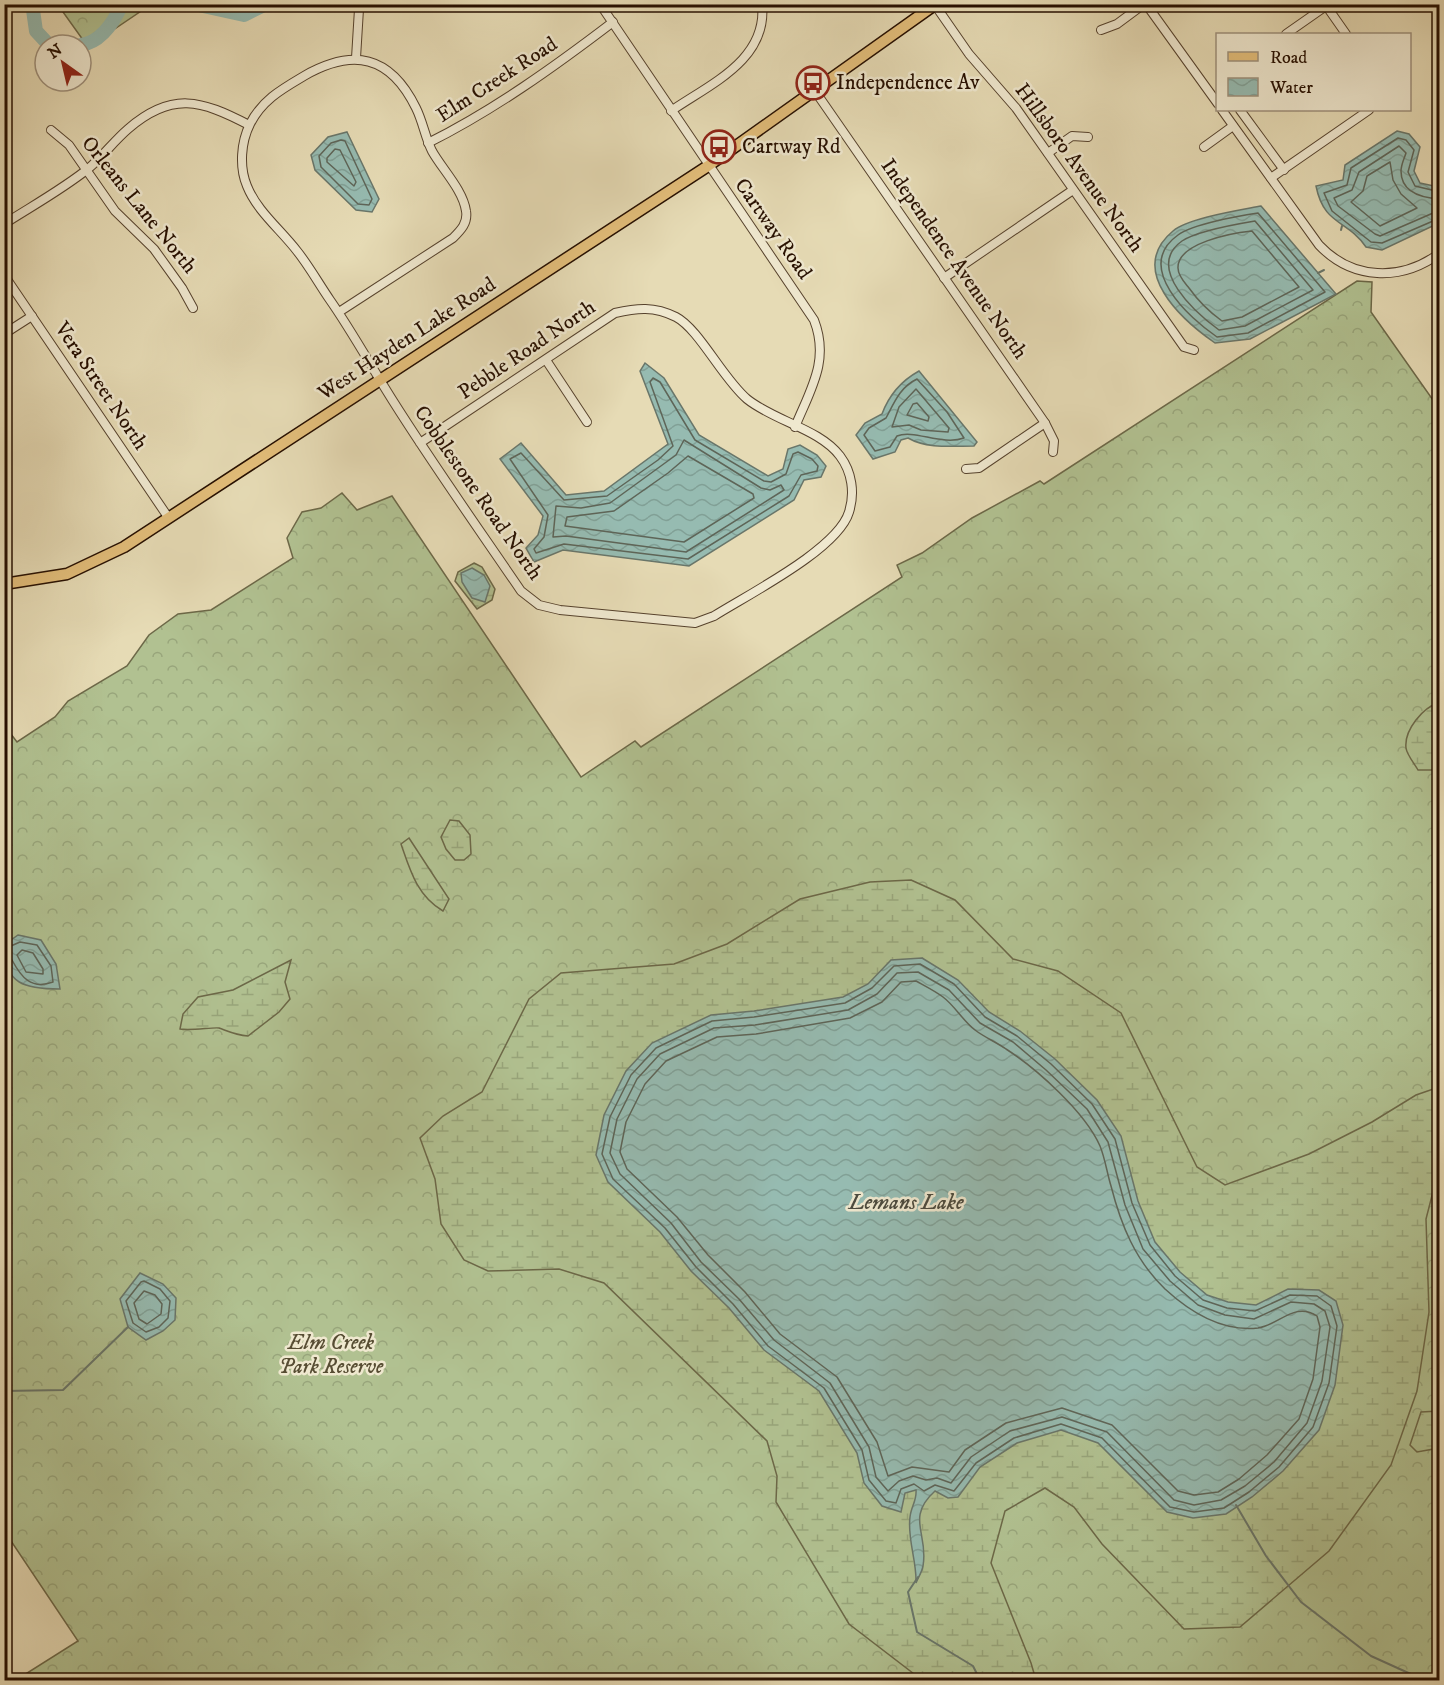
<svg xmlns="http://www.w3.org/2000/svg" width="1444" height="1685" viewBox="0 0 1444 1685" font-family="'IM FELL DW Pica',serif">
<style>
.forest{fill:url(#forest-crowns);stroke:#6c6848;stroke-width:1.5}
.wetland{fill:url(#wetland-marsh);stroke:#6c6848;stroke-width:1.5}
.water{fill:url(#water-waves);stroke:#69766a;stroke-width:1.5}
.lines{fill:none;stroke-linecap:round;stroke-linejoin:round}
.shore{stroke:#5e6558;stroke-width:1.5}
.stream{stroke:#69766a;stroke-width:2}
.river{stroke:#96bbb1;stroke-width:14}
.minor-casing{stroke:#56422d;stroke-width:10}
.major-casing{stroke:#260f00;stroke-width:13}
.minor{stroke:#efe8cf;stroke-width:8}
.major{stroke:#e3be7a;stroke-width:10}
.labels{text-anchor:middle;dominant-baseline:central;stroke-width:5;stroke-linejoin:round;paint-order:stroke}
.street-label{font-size:21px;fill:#260f00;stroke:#efe8cf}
.poi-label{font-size:21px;fill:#260f00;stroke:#efe8cf;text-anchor:start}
.park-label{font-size:21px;font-style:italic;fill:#574d33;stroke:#efe8cf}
.water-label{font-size:22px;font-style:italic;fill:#4d4b3e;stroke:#efe8cf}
</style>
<defs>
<pattern id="forest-crowns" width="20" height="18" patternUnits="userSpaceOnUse" patternTransform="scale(1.5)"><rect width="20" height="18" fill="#b1c191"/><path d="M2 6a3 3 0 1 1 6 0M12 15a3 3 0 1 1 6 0" fill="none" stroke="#98a57b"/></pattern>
<pattern id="wetland-marsh" width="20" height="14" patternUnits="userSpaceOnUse" patternTransform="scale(1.5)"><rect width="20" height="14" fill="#b1c191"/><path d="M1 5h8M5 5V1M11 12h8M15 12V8" fill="none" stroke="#98a57b"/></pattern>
<pattern id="water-waves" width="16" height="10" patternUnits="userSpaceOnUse" patternTransform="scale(1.5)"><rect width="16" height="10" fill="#96bbb1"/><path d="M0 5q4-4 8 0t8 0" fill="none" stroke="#81a096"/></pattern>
</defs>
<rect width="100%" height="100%" fill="#e6dbb5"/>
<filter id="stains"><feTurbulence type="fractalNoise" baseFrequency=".00333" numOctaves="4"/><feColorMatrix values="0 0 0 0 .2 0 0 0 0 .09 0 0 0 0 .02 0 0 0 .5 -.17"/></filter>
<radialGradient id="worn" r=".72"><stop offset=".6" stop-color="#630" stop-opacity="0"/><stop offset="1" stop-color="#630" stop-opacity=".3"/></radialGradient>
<g class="forest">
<polygon points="58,5 150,5 88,47"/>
<polygon points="1357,281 1372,282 1371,312 1440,410 1439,1680 16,1680 78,1641 5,1532 4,725 17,742 55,717 68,701 127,666 149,635 178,614 211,610 293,558 287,538 302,512 321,508 342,493 357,510 392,496 581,777 635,741 641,747 902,577 897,565 922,553 972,518 1040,481 1044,484"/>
</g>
<g class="wetland">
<polygon points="474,563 482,567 495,589 492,600 477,609 455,581 458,572"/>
<path d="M1439,703V770H1418C1414,763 1407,755 1406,748C1404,730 1423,707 1439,703Z"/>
<polygon points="450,820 459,821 470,835 471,854 464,860 455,860 446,849 441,837"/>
<path d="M409,838L449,899L443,911C417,896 410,870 401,844Z"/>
<polygon points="911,880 955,900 1013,959 1058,971 1121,1013 1197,1167 1225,1185 1309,1154 1372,1122 1416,1095 1439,1087 1439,1168 1426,1219 1429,1312 1417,1391 1391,1465 1329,1551 1240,1627 1184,1629 1102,1544 1074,1507 1045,1488 1005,1511 991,1563 1031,1663 1036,1680 922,1680 849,1624 776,1502 777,1476 767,1441 604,1283 559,1269 488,1271 464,1260 441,1224 435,1179 420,1138 443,1116 482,1092 529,999 561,973 674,964 727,944 800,899 870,882"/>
<path d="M291,960L285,982L290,999L279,1012L248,1036C236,1035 230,1032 219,1028C213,1027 191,1031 180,1029L183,1014L198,997L233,990Z"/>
<polygon points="1439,1411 1439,1448 1417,1452 1410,1445 1421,1412"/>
</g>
<g class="water">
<path d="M1397,131L1409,134L1420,147L1414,171L1420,183L1439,187V223L1382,250L1366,247C1347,219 1324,226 1316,186L1343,180L1345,165Z"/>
<polygon points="347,132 379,199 372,212 356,210 315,170 311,155 328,137"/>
<path d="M1261,206L1336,294L1250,339L1215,343C1182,320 1126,270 1173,231C1188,218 1241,210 1261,206Z"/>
<polygon points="645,363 664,378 699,435 768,476 783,469 788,449 800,445 817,455 826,466 821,477 804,480 794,500 689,566 563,550 534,562 526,548 538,535 543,516 500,459 521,443 566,495 604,491 668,444 640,371"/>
<path d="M919,371L977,442L974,446C952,446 927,449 908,438L901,440L895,452L873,459L856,435L865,423L882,414C889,395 901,381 919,371Z"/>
<polygon points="472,568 484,575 490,586 485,602 472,598 462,582 461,573"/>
<path d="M18,935L41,940L56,964L60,989C26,989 4,985 4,945Z"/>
<path d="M922,958L958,980L989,1012L1020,1031L1055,1059L1097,1100L1121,1136L1138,1201L1155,1242L1180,1272L1207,1295L1228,1302L1256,1305L1288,1289L1319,1290L1336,1301L1343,1325L1335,1385L1319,1430L1283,1471L1252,1497L1226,1514L1193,1518L1167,1512L1098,1443L1061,1430L1017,1443L980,1467L958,1497L948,1498L935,1491C905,1518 929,1534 923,1566C922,1572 918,1578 916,1583C917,1562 907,1538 910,1517C911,1507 917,1500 916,1490L905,1493L901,1512L882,1506L864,1483L857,1453L819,1391L764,1350L729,1308L691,1271L660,1232L608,1182L596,1155L604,1115L626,1071L652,1043L711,1015L754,1011L843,997L868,984L891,960Z"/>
<polygon points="140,1273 163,1284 176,1298 175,1320 163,1331 146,1340 128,1327 120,1299"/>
</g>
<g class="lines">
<g class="shore">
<polygon points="341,140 345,141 372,199 369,205 358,204 321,167 319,156 331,143"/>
<polygon points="335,149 340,150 356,182 354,186 327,162 327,158"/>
<polygon points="1390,162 1393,180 1401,194 1417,208 1380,226 1351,202 1363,191 1367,176"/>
<polyline points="1440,192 1415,186 1408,172 1414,150 1406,140 1398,138 1351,168 1347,185 1324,193 1332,211 1371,242 1382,243 1440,218"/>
<path d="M1440,199C1423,198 1401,193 1401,171C1401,165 1404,159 1406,153L1399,146L1359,172L1352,190L1334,198L1338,206L1375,234L1380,236L1440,210"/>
<path d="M1258,213L1325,292L1248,333L1217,337C1189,318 1133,267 1178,235C1193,224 1238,216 1258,213Z"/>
<path d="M1255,221L1313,290L1245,326L1219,330C1197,314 1144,268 1182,241C1197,231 1237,224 1255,221Z"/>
<path d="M1252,231L1299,287L1242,317L1222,321C1208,311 1199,302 1189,288C1185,283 1178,276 1178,268C1177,243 1232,233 1252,231Z"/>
<polygon points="653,378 660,382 695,440 764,481 771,482 786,474 793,454 798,452 812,459 818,466 817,471 801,475 789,496 688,559 564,544 536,553 534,549 544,537 548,515 510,459 521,453 564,500 607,496 658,460 673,446 650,382"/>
<path d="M917,379L947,412L964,438C942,446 914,429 897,436L890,447L875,451L864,435L869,428L886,418C894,403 900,387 917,379Z"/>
<polygon points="916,389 949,428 948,432 921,430 909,425 892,427 899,407"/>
<polygon points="917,403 929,417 928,421 907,415 913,404"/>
<polygon points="684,440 761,488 770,490 781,485 784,490 686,552 566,536 553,537 556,506 581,508 610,503 676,455"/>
<polygon points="688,456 753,494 754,498 684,542 565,526 567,517 614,511 668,473"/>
<path d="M4,949L20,942L37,945L51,966L53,982C31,990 21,977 12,960L4,958"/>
<polygon points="22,950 33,953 43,969 43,974 26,972 17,955"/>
<polygon points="920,964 954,984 985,1017 1017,1036 1051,1064 1092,1104 1115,1139 1132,1203 1150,1245 1175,1276 1203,1300 1227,1308 1255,1311 1290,1295 1317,1296 1331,1306 1337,1326 1329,1383 1313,1427 1279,1467 1249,1492 1224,1508 1194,1512 1170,1507 1102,1438 1061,1424 1014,1438 976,1463 954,1491 935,1485 924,1491 914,1484 901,1489 896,1503 886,1501 869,1480 862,1450 824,1388 768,1346 733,1304 696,1267 665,1228 613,1179 602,1154 610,1117 631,1075 656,1048 712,1021 754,1017 845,1003 872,988 894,966"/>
<polygon points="918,972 949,990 980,1023 1013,1042 1046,1070 1087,1109 1108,1142 1125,1205 1143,1249 1170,1281 1198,1305 1225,1315 1254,1319 1291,1302 1314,1304 1325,1311 1330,1327 1322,1381 1307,1423 1274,1462 1245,1486 1221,1500 1194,1505 1174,1500 1107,1432 1062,1417 1010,1431 971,1457 951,1483 937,1478 926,1480 913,1476 899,1481 888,1491 876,1477 869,1447 830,1383 774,1340 739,1299 701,1262 671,1223 620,1174 610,1153 617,1119 637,1079 660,1054 714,1028 755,1025 848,1010 877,994 897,973"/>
<path d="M916,981C925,986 935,991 943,997C955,1006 963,1021 975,1030C984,1037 996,1042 1006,1049C1037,1069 1085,1112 1100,1146C1105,1158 1107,1173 1111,1186C1121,1225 1135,1260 1165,1289C1190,1312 1222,1332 1258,1328C1279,1325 1295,1301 1317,1316L1320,1327L1313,1379L1299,1419L1267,1455L1239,1479L1218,1492L1194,1495L1178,1491L1112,1425L1062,1408L1006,1423L965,1450L949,1472L912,1467L888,1476L877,1442L837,1377L780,1334L745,1292L708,1255L677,1217L627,1169L620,1152L626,1122L645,1084L666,1061L717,1037L756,1034L850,1018L882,1002L901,982Z"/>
<polygon points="144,1281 160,1289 170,1301 168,1318 159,1327 146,1332 133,1323 126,1301 141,1282"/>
<polygon points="144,1291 155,1295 162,1304 161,1314 147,1324 139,1319 134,1303"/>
</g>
<g class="stream">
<polyline points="1341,230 1342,226"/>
<polyline points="1318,273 1324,270"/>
<polyline points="4,1391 63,1390 128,1327"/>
<polyline points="1236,1505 1266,1556 1301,1602 1371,1656 1424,1680"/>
<polyline points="918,1577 908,1592 917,1632 973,1666 980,1680"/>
</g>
<g class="river">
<polyline points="36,4 33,10 36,31 49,45"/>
<polyline points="194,4 244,15 266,4"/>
<path d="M81,45C101,42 114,22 122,4"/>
</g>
<g class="minor-casing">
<g id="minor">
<path d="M600,4L814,320C830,361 810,390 795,427"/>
<polyline points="1146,4 1218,104"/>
<polyline points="1325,4 1346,34"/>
<polyline points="935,5 969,54 1016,108 1184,347 1194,350"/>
<polyline points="1101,30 1117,24 1144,4"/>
<polyline points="1286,34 1326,6"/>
<polyline points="356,58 359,9"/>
<polyline points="815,91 1045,423 1054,441 1053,452"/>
<path d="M1222,110L1319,245C1352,280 1401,282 1440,253"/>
<polyline points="1240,110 1284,170"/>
<path d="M671,111C710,84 768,60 762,4"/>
<polyline points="1437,114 1440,129"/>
<polyline points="51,130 69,145 115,211 154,249 182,288 193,308"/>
<path d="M428,143C494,110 554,67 613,22"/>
<polyline points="1204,147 1233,126"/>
<polyline points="1048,153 1072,136 1088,137"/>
<polyline points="1271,178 1369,110"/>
<path d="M4,224C32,206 63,189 89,168C103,156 114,141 128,129C172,91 201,100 249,125"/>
<polyline points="4,275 168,517"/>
<polyline points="944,278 1073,190"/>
<path d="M339,312L453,238C461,230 468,223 466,211C463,190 442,169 432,151C425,137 423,122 416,108C390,55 353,48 304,76C282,89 262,100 250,124C241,142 239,167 247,186C257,211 280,229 297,251C309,266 319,284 330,300C353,333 372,368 393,401C434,466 478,528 521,591L539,605L560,610L695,623L714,616C749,594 838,549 849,512C855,493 852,472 840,456C820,429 774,421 747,399C723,379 699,329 676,317C654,306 637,308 615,313L420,443"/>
<polyline points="4,334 32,316"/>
<polyline points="546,360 587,422"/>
<polyline points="966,469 979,468 1045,423"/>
</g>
</g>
<g class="major-casing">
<polyline id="major" points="4,584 67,574 124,547 708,166 936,4"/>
</g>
<use href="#minor" class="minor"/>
<use href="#major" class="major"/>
</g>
<defs>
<g id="bus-ring" transform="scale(1.725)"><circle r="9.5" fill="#efe8cf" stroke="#8f2418" stroke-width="1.5"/><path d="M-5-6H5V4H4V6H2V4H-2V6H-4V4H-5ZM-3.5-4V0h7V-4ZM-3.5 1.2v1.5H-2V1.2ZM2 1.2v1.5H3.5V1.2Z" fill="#8f2418"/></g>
</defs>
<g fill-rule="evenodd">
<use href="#bus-ring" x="813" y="83"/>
<use href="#bus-ring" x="719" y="147"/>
</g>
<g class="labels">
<g class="street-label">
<text transform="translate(497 80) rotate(-33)">Elm Creek Road</text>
<text transform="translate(1079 168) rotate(54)">Hillsboro Avenue North</text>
<text transform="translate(139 205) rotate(51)">Orleans Lane North</text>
<text transform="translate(773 229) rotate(55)">Cartway Road</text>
<text transform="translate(954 259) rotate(55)">Independence Avenue North</text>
<text transform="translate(407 339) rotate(-33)">West Hayden Lake Road</text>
<text transform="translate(527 350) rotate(-34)">Pebble Road North</text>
<text transform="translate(101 386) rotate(56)">Vera Street North</text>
<text transform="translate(478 493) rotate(55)">Cobblestone Road North</text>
</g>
<g class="poi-label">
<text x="836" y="83">Independence Av</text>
<text x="742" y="147">Cartway Rd</text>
</g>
<g class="park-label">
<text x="331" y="1343">Elm Creek<tspan x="331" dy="24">Park Reserve</tspan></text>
</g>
<g class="water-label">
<text x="906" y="1202">Lemans Lake</text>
</g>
</g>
<rect width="1444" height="1685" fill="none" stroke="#e6dbb5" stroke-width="24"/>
<rect x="6" y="6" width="1432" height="1673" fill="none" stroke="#260f00" stroke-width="3"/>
<rect x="12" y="12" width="1420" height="1661" fill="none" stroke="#260f00" stroke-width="1.5"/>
<rect x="1216" y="33" width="195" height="78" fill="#efe8cf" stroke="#9f917c" stroke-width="1.5"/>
<rect x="1228" y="52" width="30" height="9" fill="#e3be7a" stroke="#9f917c" stroke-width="1.5"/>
<text x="1270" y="63" font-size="18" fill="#260f00">Road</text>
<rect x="1228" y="78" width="30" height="18" fill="url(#water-waves)" stroke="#9f917c" stroke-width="1.5"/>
<text x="1270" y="93" font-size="18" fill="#260f00">Water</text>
<g transform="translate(63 63) rotate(326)"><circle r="28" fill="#efe8cf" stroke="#9f917c" stroke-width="1.5"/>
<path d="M0-4.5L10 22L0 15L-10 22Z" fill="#8f2418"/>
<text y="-9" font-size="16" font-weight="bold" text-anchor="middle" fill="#260f00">N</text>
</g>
<rect width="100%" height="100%" filter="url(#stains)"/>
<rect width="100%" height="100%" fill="url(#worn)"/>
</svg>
